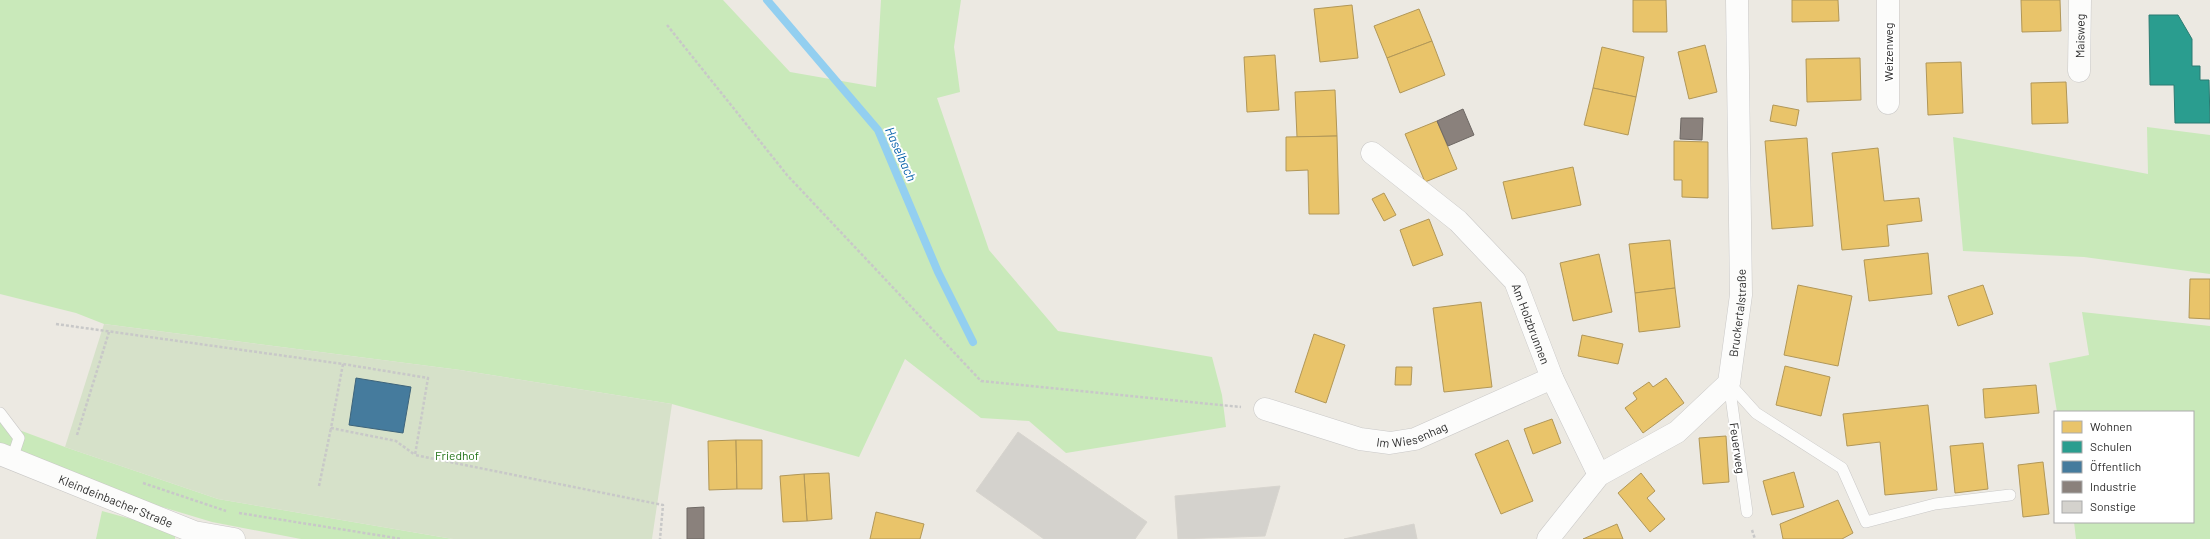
<svg xmlns="http://www.w3.org/2000/svg" width="2210" height="539" viewBox="0 0 2210 539" font-family="Barlow,sans-serif">
<style>
.green{fill:#c9e9ba}
.cemetery{fill:#d6e1c9}
.homes{fill:#e9c46a;stroke:#b19758}
.schools{fill:#2a9d8f;stroke:#2b7b72}
.public{fill:#457b9d;stroke:#3e647b}
.industry{fill:#8a817c;stroke:#6e6864}
.lines{fill:none;stroke-linecap:round;stroke-linejoin:round}
.stream{stroke:#93cff0;stroke-width:8}
.building{fill:#d4d2cd;stroke:#d7d4ce}
.service-casing{stroke:#c9c8c7;stroke-width:12}
.minor-casing{stroke:#c9c8c7;stroke-width:23}
.tertiary-casing{stroke:#c9c8c7;stroke-width:23}
.path{stroke:#c8c8c8;stroke-width:2.5;stroke-dasharray:3 2;stroke-linecap:butt}
.service{stroke:#fcfcfb;stroke-width:11}
.minor{stroke:#fcfcfb;stroke-width:22}
.tertiary{stroke:#fcfcfb;stroke-width:22}
.labels{text-anchor:middle;dominant-baseline:central;stroke-width:4;stroke-linejoin:round;paint-order:stroke}
.street-label{font-size:12px;fill:#2d2d2d;stroke:#fff}
.park-label{font-size:12px;fill:#207116;stroke:#fff}
.water-label{font-size:13px;font-style:italic;fill:#0560aa;stroke:#fff}
</style>
<rect width="100%" height="100%" fill="#ece9e2"/>
<g class="green">
<polygon points="0,0 723,0 790,72 876,87 881,0 961,0 954,47 960,92 937,98 989,250 1058,331 1212,357 1222,395 1226,427 1066,453 1029,421 981,418 905,359 859,457 672,404 460,370 104,324 76,313 0,294"/>
<polygon points="2147,127 2210,135 2210,274 2084,257 1963,251 1953,137 2148,174"/>
<polygon points="2082,312 2210,326 2210,539 2076,539 2074,522 2193,522 2193,412 2057,412 2049,363 2089,355"/>
<polygon points="0,413 11,427 65,447 218,499 453,539 301,539 212,522 149,503 0,443"/>
<polygon points="102,511 175,531 175,539 96,539"/>
</g>
<polygon class="cemetery" points="104,324 460,370 672,404 652,539 453,539 218,499 65,447"/>
<g class="homes">
<polygon points="1633,0 1666,0 1667,32 1633,32"/>
<polygon points="1792,0 1838,0 1839,21 1792,22"/>
<polygon points="2021,0 2060,0 2061,31 2022,32"/>
<polygon points="1352,5 1358,58 1320,62 1314,9"/>
<polygon points="1419,9 1432,41 1387,58 1374,26"/>
<polygon points="1432,41 1445,75 1400,93 1387,58"/>
<polygon points="1705,45 1717,92 1689,99 1678,52"/>
<polygon points="1602,47 1644,57 1636,97 1593,88"/>
<polygon points="1275,55 1279,110 1247,112 1244,57"/>
<polygon points="1860,58 1861,100 1807,102 1806,59"/>
<polygon points="1961,62 1963,113 1928,115 1926,63"/>
<polygon points="2066,82 2068,123 2032,124 2031,83"/>
<polygon points="1593,88 1636,97 1628,135 1584,125"/>
<polygon points="1335,90 1337,136 1297,137 1295,92"/>
<polygon points="1773,105 1799,110 1796,126 1770,121"/>
<polygon points="1437,121 1457,169 1425,182 1405,134"/>
<polygon points="1337,136 1339,214 1309,214 1308,170 1286,171 1286,137"/>
<polygon points="1807,138 1813,226 1772,229 1765,141"/>
<polygon points="1674,141 1708,142 1708,198 1682,197 1682,180 1674,180"/>
<polygon points="1878,148 1884,201 1919,198 1922,221 1887,225 1889,246 1842,250 1832,153"/>
<polygon points="1573,167 1581,205 1512,219 1503,182"/>
<polygon points="1384,193 1396,215 1384,221 1372,199"/>
<polygon points="1429,219 1443,255 1413,266 1400,230"/>
<polygon points="1670,240 1675,288 1635,293 1629,244"/>
<polygon points="1928,253 1932,294 1869,301 1864,260"/>
<polygon points="1599,254 1612,312 1573,321 1560,263"/>
<polygon points="2190,279 2210,279 2210,319 2189,318"/>
<polygon points="1798,285 1852,296 1838,366 1784,355"/>
<polygon points="1983,285 1993,314 1958,326 1948,296"/>
<polygon points="1675,288 1680,327 1639,332 1635,293"/>
<polygon points="1481,302 1492,387 1444,392 1433,308"/>
<polygon points="1314,334 1345,345 1326,403 1295,392"/>
<polygon points="1582,335 1623,344 1618,364 1578,356"/>
<polygon points="1785,366 1830,377 1821,416 1776,405"/>
<polygon points="1396,367 1412,367 1411,385 1395,385"/>
<polygon points="1666,378 1684,403 1643,433 1625,408 1637,399 1633,393 1649,382 1653,387"/>
<polygon points="2036,385 2039,413 1985,418 1983,389"/>
<polygon points="1928,405 1937,490 1885,495 1880,442 1847,446 1843,414"/>
<polygon points="1552,419 1561,443 1533,454 1524,429"/>
<polygon points="1726,436 1729,482 1703,484 1699,438"/>
<polygon points="736,440 737,489 709,490 708,441"/>
<polygon points="736,440 762,440 762,489 737,489"/>
<polygon points="1508,440 1533,501 1501,514 1475,454"/>
<polygon points="1983,443 1988,489 1955,493 1950,446"/>
<polygon points="2043,462 2049,514 2023,517 2018,465"/>
<polygon points="1794,472 1804,507 1772,515 1763,481"/>
<polygon points="829,473 832,519 807,521 804,474"/>
<polygon points="1641,473 1655,491 1647,498 1665,519 1650,532 1618,493"/>
<polygon points="804,474 807,521 783,522 780,476"/>
<polygon points="1838,500 1853,533 1842,539 1783,539 1780,524"/>
<polygon points="876,512 924,524 920,539 870,539"/>
<polygon points="1617,524 1623,539 1583,539"/>
</g>
<polygon class="schools" points="2149,15 2178,15 2192,39 2192,66 2200,66 2200,80 2209,80 2210,123 2175,123 2174,85 2150,85"/>
<polygon class="public" points="356,378 411,387 403,433 349,425"/>
<g class="industry">
<polygon points="1463,109 1474,135 1448,146 1437,121"/>
<polygon points="1681,118 1703,118 1702,140 1680,139"/>
<polygon points="704,507 704,539 687,539 687,508"/>
</g>
<g class="lines">
<polyline class="stream" points="767,0 878,130 938,272 973,342"/>
</g>
<g class="building">
<polygon points="1018,432 1147,522 1135,539 1044,539 976,491"/>
<polygon points="1280,486 1265,536 1178,539 1175,496"/>
<polygon points="1414,524 1417,539 1344,539"/>
</g>
<g class="lines">
<g class="service-casing">
<g id="service">
<polyline points="1729,383 1756,413 1842,468 1866,522 1935,504 2010,495"/>
<polyline points="1729,383 1747,512"/>
<polyline points="0,413 19,438 12,459"/>
</g>
</g>
<g class="minor-casing">
<g id="minor">
<polyline points="1888,0 1888,103"/>
<path id="s1" d="M2079,71L2080,0"/>
<path id="s2" d="M1372,153L1458,221L1515,281L1552,378L1599,475"/>
<path id="s3" d="M1265,409L1360,439L1390,443L1415,439L1552,378"/>
<path id="s4" d="M1548,539L1599,475L1677,432L1729,383L1741,295L1737,0"/>
</g>
</g>
<g class="tertiary-casing">
<g id="tertiary">
<path id="s5" d="M0,454L194,532L234,539"/>
</g>
</g>
<g class="path">
<polyline points="667,25 787,175 981,381 1241,407"/>
<polyline points="56,324 343,364 428,378 415,455 663,505 660,539"/>
<polyline points="343,364 331,428 396,441 415,455"/>
<polyline points="77,435 109,332"/>
<polyline points="143,483 226,511"/>
<polyline points="319,486 331,428"/>
<polyline points="239,513 402,539"/>
<polyline points="1752,530 1755,539"/>
</g>
<use href="#service" class="service"/>
<use href="#minor" class="minor"/>
<use href="#tertiary" class="tertiary"/>
</g>
<g class="labels">
<g class="street-label">
<text stroke="none"><textPath href="#s1" startOffset="35">Maisweg</textPath></text>
<text transform="translate(1888 52) rotate(-90)">Weizenweg</text>
<text stroke="none"><textPath href="#s4" startOffset="313">Bruckertalstraße</textPath></text>
<text stroke="none"><textPath href="#s2" startOffset="238">Am Holzbrunnen</textPath></text>
<text stroke="none"><textPath href="#s3" startOffset="153">Im Wiesenhag</textPath></text>
<text transform="translate(1738 448) rotate(82)">Feuerweg</text>
<text stroke="none"><textPath href="#s5" startOffset="125">Kleindeinbacher Straße</textPath></text>
</g>
<g class="park-label">
<text x="457" y="455">Friedhof</text>
</g>
<g class="water-label">
<text transform="translate(901 154) rotate(66)">Haselbach</text>
</g>
</g>
<rect x="2054" y="411" width="140" height="112" fill="#ffffff" stroke="#ababab"/>
<rect x="2062" y="421" width="20" height="12" fill="#e9c46a" stroke="#ababab"/>
<text x="2090" y="431" font-size="12" fill="#2d2d2d">Wohnen</text>
<rect x="2062" y="441" width="20" height="12" fill="#2a9d8f" stroke="#ababab"/>
<text x="2090" y="451" font-size="12" fill="#2d2d2d">Schulen</text>
<rect x="2062" y="461" width="20" height="12" fill="#457b9d" stroke="#ababab"/>
<text x="2090" y="471" font-size="12" fill="#2d2d2d">Öffentlich</text>
<rect x="2062" y="481" width="20" height="12" fill="#8a817c" stroke="#ababab"/>
<text x="2090" y="491" font-size="12" fill="#2d2d2d">Industrie</text>
<rect x="2062" y="501" width="20" height="12" fill="#d4d2cd" stroke="#ababab"/>
<text x="2090" y="511" font-size="12" fill="#2d2d2d">Sonstige</text>
</svg>
